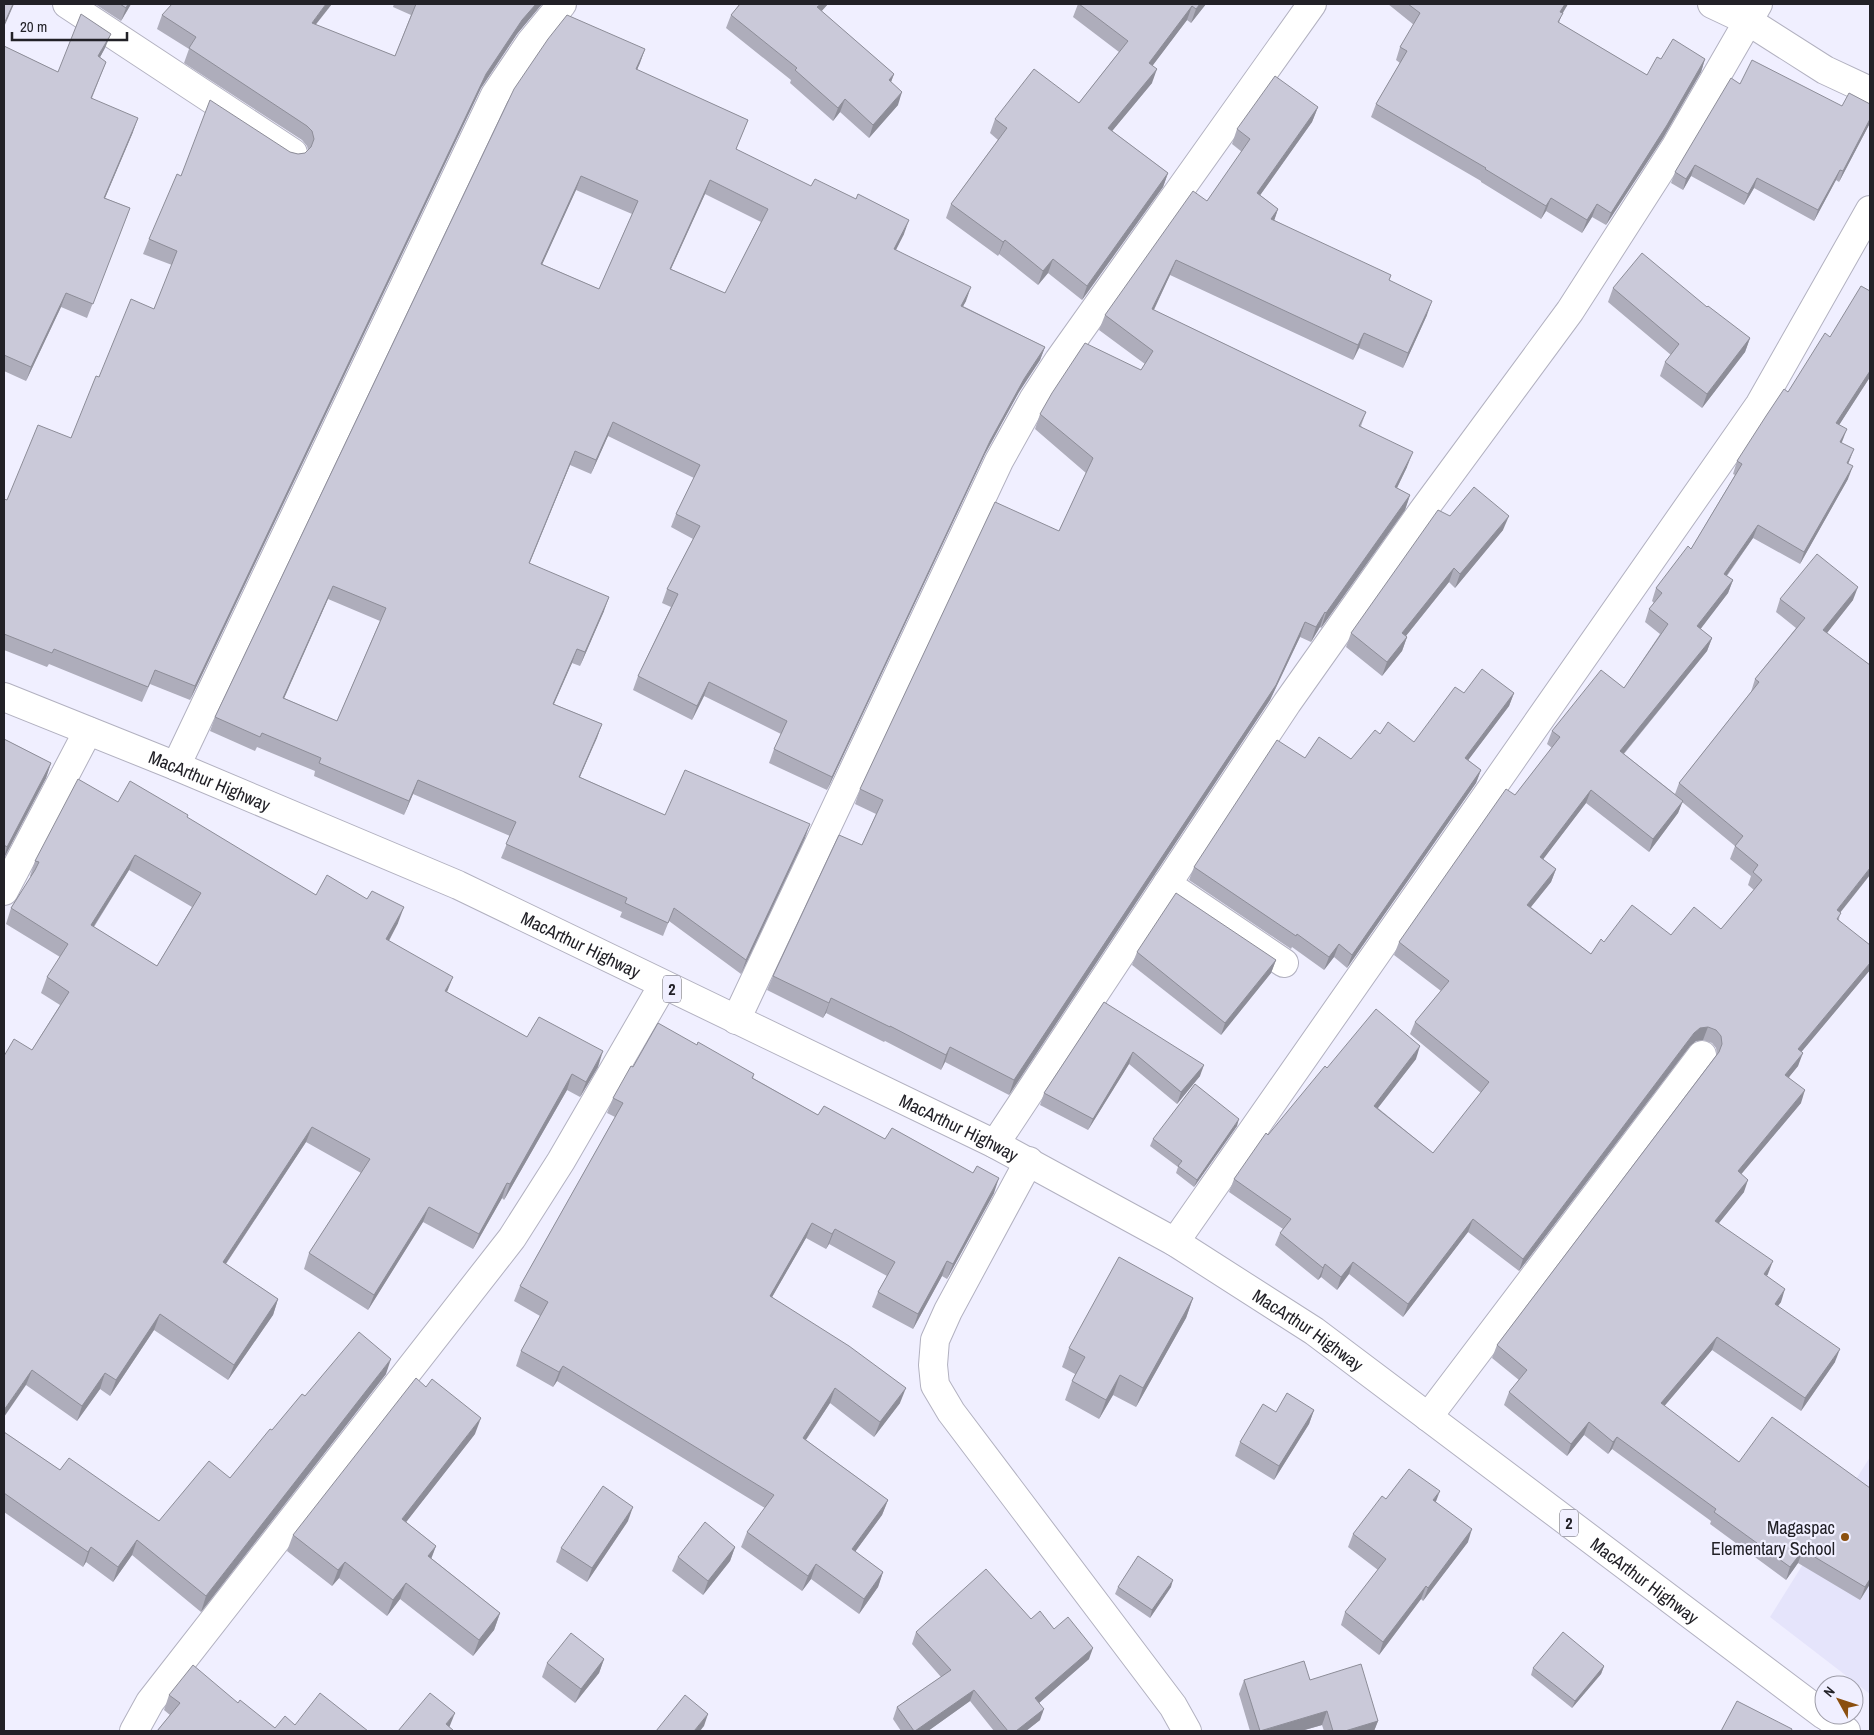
<svg xmlns="http://www.w3.org/2000/svg" width="1874" height="1735" viewBox="0 0 1874 1735" font-family="'Archivo Narrow',sans-serif">
<style>
.built{fill:#e5e4fb}
.lines{fill:none;stroke-linecap:round;stroke-linejoin:round}
.street-casing{stroke:#b2b1c0;stroke-width:30}
.secondary-casing{stroke:#b2b1c0;stroke-width:30}
.highway-casing{stroke:#b2b1c0;stroke-width:30}
.street{stroke:#fff;stroke-width:28}
.secondary{stroke:#fff;stroke-width:28}
.highway{stroke:#fff;stroke-width:28}
.wall{fill:#aeadbb;fill-rule:evenodd}
.shaded-wall{fill:#8d8d98}
.building{fill:#cac9d9;stroke:#8d8d98;fill-rule:evenodd}
.poi-dot{fill:#8b4f0f;stroke:#f0efff;stroke-width:2}
.labels{text-anchor:middle;dominant-baseline:central;stroke-width:4.5;stroke-linejoin:round;paint-order:stroke}
.shield{fill:#f0efff;stroke:#605f68;stroke-width:1}
.shield-label{font-size:16px;font-weight:bold;fill:#222127}
.street-label{font-size:18px;fill:#222127;stroke:#f0efff}
.poi-label{font-size:18px;fill:#222127;stroke:#f0efff;text-anchor:end}
</style>
<rect width="100%" height="100%" fill="#f0efff"/>
<polygon class="built" points="1870,1457 1870,1694 1770,1617"/>
<g class="lines">
<g class="street-casing">
<g id="street">
<polyline points="67,4 293,153"/>
<polyline points="1712,4 1748,21 1825,70 1870,91"/>
<polyline points="176,766 495,95 530,43 562,4"/>
<polyline points="1167,884 1284,963"/>
<polyline points="736,1020 999,461 1033,400 1059,360 1312,4"/>
<polyline points="995,1144 1287,703 1422,512 1570,311 1676,146 1758,4"/>
<polyline points="1029,1161 948,1311 935,1340 933,1365 935,1385 951,1412 1173,1706 1187,1731"/>
<polyline points="1175,1242 1760,404 1870,210"/>
<polyline points="1428,1417 1702,1055"/>
<polyline points="134,1731 150,1702 512,1238 561,1161 663,985"/>
</g>
</g>
<g class="secondary-casing">
<polyline id="secondary" points="4,891 88,731"/>
</g>
<g class="highway-casing">
<g id="highway">
<path id="s1" d="M4,697L176,766L458,885L995,1144L1175,1242L1314,1331L1824,1715"/>
<polyline points="1825,1715 1846,1731"/>
</g>
</g>
<use href="#street" class="street"/>
<use href="#secondary" class="secondary"/>
<use href="#highway" class="highway"/>
</g>
<g class="wall">
<polygon points="95,4 131,4 121,21"/>
<polygon points="394,4 542,4 517,34 481,88 190,700 150,684 142,702 49,664 47,667 4,650 4,499 7,500 71,438 99,377 154,309 172,265 143,254 149,239 181,176 290,152 298,154 305,153 308,150 307,146 302,140 184,63 189,49 157,29 162,15 316,25 395,56 411,15 393,7"/>
<polygon points="740,4 828,4 821,11 894,74 891,82 898,105 869,138 840,112 833,121 790,83 791,80 726,28 731,15"/>
<polygon points="1078,4 1206,4 1191,23 1187,20 1152,66 1152,83 1112,131 1168,173 1163,187 1082,300 1048,273 1038,285 999,254 998,256 946,218 951,204 998,140 990,133 995,119 1079,103 1119,52 1073,17"/>
<polygon points="1388,4 1568,4 1562,13 1559,23 1647,75 1661,59 1705,59 1701,72 1663,138 1606,225 1592,217 1582,233 1546,211 1541,219 1481,182 1481,181 1371,117 1376,104 1400,63 1396,60 1400,47 1414,25"/>
<polygon points="4,46 58,72 105,48 100,57 106,62 92,98 133,132 105,198 130,208 87,318 61,307 26,381 4,371"/>
<path d="M645,49L637,70L748,120L736,149L904,234L896,250L966,301L963,306L1045,347L1040,360L1019,392L985,454L827,790L769,763L774,749L781,734L704,696L692,720L633,690L638,676L671,607L662,603L667,589L693,539L671,527L676,514L694,478L608,436L591,474L570,465L529,563L604,611L580,666L572,663L554,704L602,724L580,777L665,815L805,838L741,974L669,921L663,936L620,917L622,912L501,858L510,836L413,794L404,815L314,776L315,771L257,747L255,751L210,731L215,717ZM576,190L632,214L599,289L542,264ZM705,194L761,222L725,293L671,269ZM328,599L380,621L337,721L284,698Z"/>
<polygon points="1740,84 1842,106 1870,104 1870,123 1839,182 1836,180 1814,221 1754,188 1744,205 1691,176 1683,190 1671,183 1675,172"/>
<polygon points="1318,107 1312,122 1260,195 1278,209 1274,220 1389,280 1427,315 1403,368 1359,348 1353,360 1170,275 1154,310 1366,412 1361,426 1407,467 1397,488 1410,495 1405,510 1321,628 1320,627 1311,642 1300,637 1270,700 1009,1095 945,1062 941,1070 885,1041 884,1042 826,1013 823,1018 767,990 773,976 862,845 876,814 855,804 860,789 1059,531 1086,473 1035,429 1040,414 1141,370 1145,364 1099,330 1105,315 1207,201 1242,152 1232,144 1237,129"/>
<polygon points="1613,288 1750,338 1745,352 1702,408 1660,376 1665,362 1671,355 1608,302"/>
<path d="M1870,291V377L1839,425L1842,442L1848,464V479L1800,564L1753,538L1727,576L1733,580L1728,593L1700,629L1712,638L1707,651L1624,754L1675,794L1679,783L1751,692L1755,679L1796,628L1776,612L1780,599L1853,600L1827,633L1840,912L1839,920L1870,970L1801,1052L1798,1066L1789,1077L1801,1103L1741,1174L1744,1192L1719,1223L1768,1274L1767,1276L1781,1302L1778,1306L1835,1362L1801,1411L1712,1350L1664,1406L1739,1462L1870,1488V1584L1860,1600L1798,1563L1786,1580L1710,1524L1711,1521L1612,1449L1608,1454L1584,1435L1567,1456L1504,1405L1509,1392L1519,1380L1492,1358L1497,1345L1717,1054L1716,1048L1712,1043L1703,1040L1696,1041L1690,1046L1519,1271L1468,1232L1403,1317L1349,1274L1337,1290L1321,1277L1318,1280L1275,1245L1280,1233L1283,1229L1229,1192L1234,1179L1268,1135L1327,1068L1416,1059L1378,1108L1433,1153L1481,1093L1410,1034L1415,1022L1441,991L1394,955L1399,942L1515,795L1552,748L1547,744L1552,731L1624,688L1660,634L1645,622L1649,609L1654,603L1652,601L1656,588L1691,549L1735,475L1733,474L1737,461L1788,392L1830,337ZM1682,802L1735,846L1730,859L1751,876L1748,885L1754,890L1721,929L1671,935L1604,942L1591,954L1531,907L1551,882L1556,869L1543,859L1586,803L1649,852L1678,813Z"/>
<polygon points="1450,516 1503,530 1455,588 1449,582 1406,636 1407,637 1402,651 1382,676 1346,647 1351,633"/>
<polygon points="1464,693 1514,693 1509,706 1468,760 1481,770 1476,783 1347,968 1334,957 1324,970 1292,947 1291,949 1189,880 1194,867 1305,758 1351,759 1380,734 1414,742"/>
<polygon points="4,739 51,763 46,778 4,858"/>
<path d="M118,802L188,815L187,818L316,895L398,923L389,941L447,992L527,1037L598,1067L580,1097L567,1090L504,1200L502,1198L473,1249L423,1222L368,1310L304,1269L309,1253L361,1173L306,1142L226,1264L278,1299L273,1315L228,1380L154,1330L110,1396L100,1389L77,1421L26,1385L32,1050L60,1005L41,993L47,977L60,957L6,924L11,908L31,877L30,876L35,861ZM129,870L192,907L157,966L94,927Z"/>
<polygon points="1137,952 1276,960 1271,973 1221,1035 1132,965"/>
<polygon points="1104,1002 1200,1076 1177,1104 1129,1064 1088,1130 1040,1105 1044,1093"/>
<polygon points="697,1045 754,1074 753,1078 818,1115 885,1139 994,1193 947,1279 942,1276 913,1329 872,1307 878,1292 887,1276 829,1244 826,1249 806,1238 772,1297 900,1403 874,1437 830,1403 806,1440 888,1500 882,1515 855,1552 883,1572 878,1587 859,1614 811,1579 802,1591 741,1547 747,1532 765,1508 557,1381 553,1387 516,1366 521,1351 540,1316 514,1301 520,1286 615,1117 607,1113 613,1098 633,1067"/>
<polygon points="1237,1126 1194,1187 1176,1173 1178,1167 1150,1146 1153,1139"/>
<polygon points="1193,1298 1186,1318 1136,1407 1113,1395 1099,1419 1065,1400 1072,1381 1075,1374 1062,1367 1069,1348"/>
<polygon points="386,1374 201,1612 132,1555 113,1582 86,1562 83,1567 4,1512 4,1432 60,1470 159,1521 230,1478 272,1430 305,1396"/>
<polygon points="1314,1410 1309,1424 1274,1480 1235,1456 1240,1442 1276,1412"/>
<polygon points="475,1434 406,1522 436,1546 431,1558 500,1613 494,1630 473,1656 400,1599 387,1616 339,1578 332,1586 287,1551 293,1535"/>
<polygon points="1386,1499 1436,1502 1468,1542 1423,1601 1421,1599 1379,1655 1341,1625 1345,1612 1378,1570 1348,1547 1353,1534"/>
<polygon points="628,1521 587,1582 556,1562 561,1548"/>
<polygon points="735,1547 730,1561 703,1595 672,1571 678,1557"/>
<polygon points="1118,1587 1171,1587 1150,1618 1115,1594"/>
<polygon points="1031,1619 1054,1629 1089,1659 1039,1703 1040,1720 1026,1731 994,1731 970,1701 928,1731 901,1731 893,1719 897,1707 941,1677 912,1644 916,1632"/>
<polygon points="604,1659 599,1673 575,1703 542,1677 547,1663"/>
<polygon points="1604,1666 1601,1674 1572,1708 1531,1675 1533,1668"/>
<polygon points="1244,1680 1310,1680 1378,1721 1374,1731 1324,1731 1322,1725 1301,1731 1250,1731 1239,1694"/>
<polygon points="169,1695 238,1703 275,1728 295,1725 368,1731 157,1731 170,1715 164,1710"/>
</g>
<g class="shaded-wall">
<polygon points="13,4 14,4 4,27 4,24"/>
<polygon points="128,4 131,4 121,21 126,8"/>
<polygon points="326,4 332,4 306,37 312,23"/>
<polygon points="536,4 542,4 517,34 481,88 190,700 195,686 486,74 522,20"/>
<polygon points="821,4 828,4 813,21 817,7"/>
<polygon points="1200,4 1206,4 1191,23 1196,9"/>
<polygon points="1565,4 1568,4 1556,25 1560,12"/>
<polygon points="1192,6 1187,20 1144,77 1149,63"/>
<polygon points="111,34 105,48 93,70 98,56"/>
<polygon points="645,49 640,63 631,83 636,69"/>
<polygon points="1705,59 1701,72 1663,138 1606,225 1611,213"/>
<polygon points="1157,69 1152,83 1103,142 1108,128"/>
<polygon points="894,74 889,87 889,80"/>
<polygon points="902,92 898,105 869,138 873,125"/>
<polygon points="845,99 840,112 833,121 838,108"/>
<polygon points="1318,107 1312,122 1251,208 1257,193"/>
<polygon points="138,118 133,132 99,212 104,198"/>
<polygon points="1870,119 1870,123 1839,182 1843,171"/>
<polygon points="1695,165 1691,176 1683,190 1686,179"/>
<polygon points="1840,170 1836,180 1814,221 1818,210"/>
<polygon points="1168,173 1163,187 1082,300 1087,286"/>
<polygon points="581,176 576,190 536,278 541,264"/>
<polygon points="1757,178 1754,188 1744,205 1748,194"/>
<polygon points="710,180 705,194 665,282 670,269"/>
<polygon points="1551,198 1546,211 1541,219 1546,206"/>
<polygon points="1597,204 1592,217 1582,233 1587,220"/>
<polygon points="1278,209 1273,224 1271,219"/>
<polygon points="909,220 904,234 889,263 894,249"/>
<polygon points="1005,240 999,254 998,256 1003,242"/>
<polygon points="1053,259 1048,273 1038,285 1043,271"/>
<polygon points="1176,260 1170,275 1147,324 1152,309"/>
<polygon points="971,287 966,301 956,319 961,306"/>
<polygon points="66,293 61,307 26,381 31,367"/>
<polygon points="1432,301 1427,315 1403,368 1408,353"/>
<polygon points="1364,333 1359,348 1353,360 1358,345"/>
<polygon points="1750,338 1745,352 1702,408 1707,394"/>
<polygon points="1045,347 1040,360 1019,392 985,454 827,790 832,777 990,441 1024,379"/>
<polygon points="1870,371 1870,377 1832,436 1836,423"/>
<polygon points="613,422 608,436 591,474 596,460"/>
<polygon points="1847,429 1842,442 1836,454 1840,442"/>
<polygon points="1854,449 1849,462 1842,476 1847,463"/>
<polygon points="575,451 570,465 524,577 529,563"/>
<polygon points="1413,452 1407,467 1390,502 1395,487"/>
<polygon points="1853,466 1848,479 1800,564 1804,552"/>
<polygon points="1410,495 1405,510 1321,628 1326,613"/>
<polygon points="1509,516 1503,530 1455,588 1460,574"/>
<polygon points="1758,525 1753,538 1719,586 1724,574"/>
<polygon points="1454,568 1449,582 1397,647 1402,633"/>
<polygon points="1733,580 1728,593 1693,639 1697,626"/>
<polygon points="333,586 328,599 278,712 283,698"/>
<polygon points="1858,587 1853,600 1819,643 1823,630"/>
<polygon points="609,597 604,611 580,666 585,652"/>
<polygon points="1325,612 1320,627 1311,642 1316,627"/>
<polygon points="1305,622 1300,637 1270,700 1009,1095 1014,1080"/>
<polygon points="1407,637 1402,651 1382,676 1387,662"/>
<polygon points="1712,638 1707,651 1615,764 1620,751"/>
<polygon points="577,649 572,663 548,717 553,704"/>
<polygon points="709,682 704,696 692,720 697,706"/>
<polygon points="1514,693 1509,706 1460,771 1465,758"/>
<polygon points="602,724 597,738 574,790 579,777"/>
<polygon points="51,763 46,778 4,858 7,847"/>
<polygon points="1481,770 1476,783 1347,968 1352,955"/>
<polygon points="418,780 413,794 404,815 409,801"/>
<polygon points="1591,790 1586,803 1535,870 1540,857"/>
<polygon points="1683,801 1678,813 1649,852 1653,839"/>
<polygon points="810,824 805,838 741,974 746,960"/>
<polygon points="135,855 129,870 85,940 91,925"/>
<polygon points="1870,868 1870,875 1832,923 1837,910"/>
<polygon points="1556,869 1551,882 1522,918 1527,905"/>
<polygon points="404,907 398,923 381,955 386,939"/>
<polygon points="1339,944 1334,957 1324,970 1329,957"/>
<polygon points="1276,960 1271,973 1221,1035 1225,1023"/>
<polygon points="1870,963 1870,970 1793,1062 1798,1049"/>
<polygon points="453,977 447,992 445,991"/>
<polygon points="831,998 826,1013 823,1018"/>
<polygon points="1708,1027 1703,1040 1696,1041 1690,1046 1519,1271 1523,1259 1694,1033 1700,1028"/>
<polygon points="1420,1046 1416,1059 1370,1118 1374,1106"/>
<polygon points="950,1047 945,1062 941,1070 946,1055"/>
<polygon points="603,1051 598,1067 580,1097 586,1082"/>
<polygon points="1133,1052 1129,1064 1088,1130 1093,1119"/>
<polygon points="1803,1053 1798,1066 1781,1087 1785,1075"/>
<polygon points="1204,1065 1200,1076 1177,1104 1181,1092"/>
<polygon points="572,1074 567,1090 504,1200 510,1184"/>
<polygon points="1805,1090 1801,1103 1733,1184 1738,1171"/>
<polygon points="1239,1119 1237,1126 1194,1187 1197,1180"/>
<polygon points="312,1127 306,1142 217,1277 223,1262"/>
<polygon points="999,1178 994,1193 947,1279 953,1264"/>
<polygon points="1748,1180 1744,1192 1710,1234 1715,1221"/>
<polygon points="507,1183 502,1198 473,1249 479,1234"/>
<polygon points="429,1207 423,1222 368,1310 374,1295"/>
<polygon points="1473,1219 1468,1232 1403,1317 1408,1304"/>
<polygon points="812,1223 806,1238 764,1311 770,1296"/>
<polygon points="835,1229 829,1244 826,1249 832,1234"/>
<polygon points="947,1261 942,1276 913,1329 918,1314"/>
<polygon points="1773,1261 1768,1274 1759,1287 1764,1274"/>
<polygon points="1353,1262 1349,1274 1337,1290 1341,1277"/>
<polygon points="1325,1264 1321,1277 1318,1280 1323,1268"/>
<polygon points="1785,1289 1781,1302 1770,1316 1775,1304"/>
<polygon points="1193,1298 1186,1318 1136,1407 1143,1388"/>
<polygon points="278,1299 273,1315 228,1380 234,1365"/>
<polygon points="160,1314 154,1330 110,1396 116,1380"/>
<polygon points="1717,1337 1712,1350 1656,1416 1661,1403"/>
<polygon points="1840,1349 1835,1362 1801,1411 1805,1398"/>
<polygon points="391,1359 386,1374 201,1612 206,1596"/>
<polygon points="563,1366 557,1381 553,1387 559,1372"/>
<polygon points="32,1370 26,1385 4,1417 4,1410"/>
<polygon points="105,1373 100,1389 77,1421 82,1406"/>
<polygon points="1120,1375 1113,1395 1099,1419 1106,1400"/>
<polygon points="835,1388 830,1403 797,1453 803,1438"/>
<polygon points="906,1388 900,1403 874,1437 880,1422"/>
<polygon points="1314,1410 1309,1424 1274,1480 1279,1466"/>
<polygon points="481,1418 475,1434 396,1535 402,1519"/>
<polygon points="1589,1422 1584,1435 1567,1456 1571,1444"/>
<polygon points="1617,1437 1612,1449 1608,1454 1613,1442"/>
<polygon points="1440,1491 1435,1504 1433,1500"/>
<polygon points="888,1500 882,1515 846,1564 852,1549"/>
<polygon points="633,1507 628,1521 587,1582 592,1568"/>
<polygon points="1472,1529 1468,1542 1423,1601 1428,1588"/>
<polygon points="137,1540 132,1555 113,1582 118,1567"/>
<polygon points="436,1546 430,1562 428,1556"/>
<polygon points="91,1547 86,1562 83,1567 88,1552"/>
<polygon points="735,1547 730,1561 703,1595 708,1581"/>
<polygon points="1803,1550 1798,1563 1786,1580 1790,1567"/>
<polygon points="345,1562 339,1578 332,1586 338,1570"/>
<polygon points="816,1564 811,1579 802,1591 808,1576"/>
<polygon points="883,1572 878,1587 859,1614 864,1599"/>
<polygon points="1870,1579 1870,1584 1860,1600 1865,1587"/>
<polygon points="1173,1580 1171,1587 1150,1618 1152,1610"/>
<polygon points="406,1583 400,1599 387,1616 393,1600"/>
<polygon points="1426,1586 1421,1599 1379,1655 1383,1642"/>
<polygon points="500,1613 494,1630 473,1656 479,1640"/>
<polygon points="1093,1648 1089,1659 1031,1710 1035,1698"/>
<polygon points="604,1659 599,1673 575,1703 581,1689"/>
<polygon points="1604,1666 1601,1674 1572,1708 1575,1701"/>
<polygon points="974,1690 970,1701 928,1731 915,1731"/>
<polygon points="1044,1709 1040,1720 1026,1731 1016,1731"/>
<polygon points="1327,1711 1322,1725 1301,1731 1261,1731"/>
<polygon points="455,1713 449,1728 446,1724"/>
<polygon points="708,1714 704,1726 700,1731 694,1731"/>
<polygon points="1378,1721 1374,1731 1345,1731"/>
</g>
<g class="building">
<polygon points="4,4 13,4 4,24"/>
<polygon points="120,4 128,4 126,8"/>
<polygon points="172,4 326,4 312,23 395,56 416,4 536,4 522,20 486,74 195,686 155,670 148,687 54,649 52,653 4,634 4,499 7,500 38,425 71,438 96,376 99,377 131,299 154,309 177,251 149,239 177,174 181,176 210,100 290,152 298,154 305,153 311,147 314,139 312,131 307,126 189,48 196,37 162,15"/>
<polygon points="740,4 821,4 817,7 894,74 889,80 902,92 873,125 845,99 838,108 795,70 797,68 731,15"/>
<polygon points="1079,4 1200,4 1196,9 1192,6 1149,63 1157,69 1108,128 1168,173 1087,286 1053,259 1043,271 1005,240 1003,242 951,204 1007,128 995,119 1034,69 1079,103 1128,41"/>
<polygon points="1408,4 1565,4 1560,12 1563,13 1558,22 1647,75 1657,57 1661,59 1673,39 1705,59 1667,125 1611,213 1597,204 1587,220 1551,198 1546,206 1485,169 1486,168 1376,104 1407,51 1400,47 1420,13"/>
<polygon points="81,14 111,34 98,56 106,62 91,98 138,118 104,198 130,208 93,304 66,293 31,367 4,355 4,46 58,72"/>
<path d="M567,15L645,49L636,69L748,120L736,149L811,186L815,179L856,199L858,194L909,220L894,249L971,287L961,306L1045,347L1024,379L990,441L832,777L774,749L787,721L709,682L697,706L638,676L678,594L667,589L700,526L676,514L700,465L613,422L596,460L575,451L529,563L609,597L585,652L577,649L553,704L602,724L579,777L665,815L685,770L810,824L746,960L674,908L668,923L625,903L627,898L506,844L516,822L418,780L409,801L319,763L321,758L262,733L260,737L215,717L514,89L548,39ZM581,176L638,201L599,289L541,264ZM710,180L768,209L725,293L670,269ZM333,586L386,608L337,721L283,698Z"/>
<polygon points="1752,60 1842,106 1849,93 1870,104 1870,119 1843,171 1840,170 1818,210 1757,178 1748,194 1695,165 1686,179 1675,172 1731,78 1740,84"/>
<polygon points="1275,76 1318,107 1257,193 1278,209 1271,219 1391,275 1389,280 1432,301 1408,353 1364,333 1358,345 1176,260 1152,309 1366,412 1359,426 1413,452 1395,487 1410,495 1326,613 1325,612 1316,627 1305,622 1276,685 1014,1080 950,1047 946,1055 890,1026 890,1027 831,998 829,1003 773,976 839,835 862,845 883,800 860,789 995,502 1059,531 1093,458 1040,414 1052,393 1085,343 1141,370 1153,351 1105,315 1193,191 1207,201 1250,139 1237,129"/>
<polygon points="1642,253 1707,307 1708,306 1750,338 1707,394 1665,362 1679,344 1613,288"/>
<polygon points="1861,286 1870,291 1870,371 1836,423 1847,429 1840,442 1854,449 1847,463 1853,466 1804,552 1758,525 1724,574 1733,580 1697,626 1712,638 1620,751 1683,801 1653,839 1591,790 1540,857 1556,869 1527,905 1591,954 1601,939 1604,942 1632,905 1671,935 1694,907 1721,929 1762,880 1753,872 1758,865 1735,846 1743,836 1679,783 1759,682 1755,679 1805,618 1780,599 1817,554 1858,587 1823,630 1870,665 1870,868 1837,910 1841,913 1837,919 1870,945 1870,963 1798,1049 1803,1053 1785,1075 1805,1090 1738,1171 1748,1180 1715,1221 1773,1261 1764,1274 1785,1289 1775,1304 1840,1349 1805,1398 1717,1337 1661,1403 1739,1462 1772,1417 1870,1488 1870,1579 1865,1587 1803,1550 1790,1567 1714,1512 1716,1509 1617,1437 1613,1442 1589,1422 1571,1444 1509,1392 1527,1370 1497,1345 1719,1052 1722,1044 1721,1036 1716,1030 1708,1027 1700,1028 1694,1033 1523,1259 1473,1219 1408,1304 1353,1262 1341,1277 1325,1264 1323,1268 1280,1233 1291,1219 1234,1179 1266,1133 1268,1135 1325,1066 1327,1068 1376,1009 1420,1046 1374,1106 1433,1153 1489,1082 1415,1022 1449,981 1399,942 1506,789 1515,795 1560,737 1552,731 1601,670 1624,688 1668,624 1649,609 1662,593 1656,588 1688,546 1691,549 1742,464 1737,461 1766,416 1784,389 1788,392 1825,333 1830,337"/>
<polygon points="1474,487 1509,516 1460,574 1454,568 1402,633 1407,637 1387,662 1351,633 1438,510 1450,516"/>
<polygon points="1482,669 1514,693 1465,758 1481,770 1352,955 1339,944 1329,957 1297,934 1296,936 1194,867 1277,740 1305,758 1319,737 1351,759 1375,730 1380,734 1388,722 1414,742 1455,687 1464,693"/>
<polygon points="4,739 51,763 7,847 4,845"/>
<path d="M78,779L118,802L130,781L188,815L187,817L316,895L327,875L367,899L372,891L404,907L386,939L453,977L445,991L527,1037L539,1017L603,1051L586,1082L572,1074L510,1184L507,1183L479,1234L429,1207L374,1295L309,1253L370,1159L312,1127L223,1262L278,1299L234,1365L160,1314L116,1380L105,1373L82,1406L32,1370L4,1410V1056L14,1039L32,1050L69,992L47,977L68,944L11,908L35,870L39,862L35,861ZM135,855L201,893L157,966L91,925Z"/>
<polygon points="1176,893 1276,960 1225,1023 1137,952"/>
<polygon points="1104,1002 1204,1065 1181,1092 1133,1052 1093,1119 1044,1093"/>
<polygon points="658,1023 697,1045 698,1042 754,1074 752,1078 818,1115 824,1106 885,1139 892,1128 973,1173 977,1166 999,1178 953,1264 947,1261 918,1314 878,1292 895,1262 835,1229 832,1234 812,1223 770,1296 849,1346 906,1388 880,1422 835,1388 803,1438 888,1500 852,1549 883,1572 864,1599 816,1564 808,1576 747,1532 774,1495 563,1366 559,1372 521,1351 548,1302 520,1286 623,1103 613,1098 631,1066 633,1067"/>
<polygon points="1195,1084 1239,1119 1197,1180 1178,1166 1182,1161 1153,1139"/>
<polygon points="1119,1257 1193,1298 1143,1388 1120,1375 1106,1400 1072,1381 1085,1357 1069,1348"/>
<polygon points="359,1332 391,1359 206,1596 137,1540 118,1567 91,1547 88,1552 4,1493 4,1432 60,1470 69,1458 159,1521 209,1461 230,1478 270,1429 272,1430 302,1394 305,1396"/>
<polygon points="416,1378 426,1387 432,1379 481,1418 402,1519 436,1546 428,1556 500,1613 479,1640 406,1583 393,1600 345,1562 338,1570 293,1535"/>
<polygon points="1287,1393 1314,1410 1279,1466 1240,1442 1263,1404 1276,1412"/>
<polygon points="1409,1469 1440,1491 1433,1500 1472,1529 1428,1588 1426,1586 1383,1642 1345,1612 1386,1559 1353,1534 1382,1496 1386,1499"/>
<polygon points="603,1486 633,1507 592,1568 561,1548"/>
<polygon points="705,1522 735,1547 708,1581 678,1557"/>
<polygon points="1138,1556 1173,1580 1152,1610 1118,1587"/>
<polygon points="986,1569 1031,1619 1040,1611 1054,1629 1068,1617 1093,1648 1035,1698 1044,1709 1016,1731 1008,1731 974,1690 915,1731 914,1731 897,1707 951,1670 916,1632"/>
<polygon points="1563,1632 1604,1666 1575,1701 1533,1668"/>
<polygon points="571,1633 604,1659 581,1689 547,1663"/>
<polygon points="1304,1661 1310,1680 1361,1664 1378,1721 1345,1731 1333,1731 1327,1711 1260,1731 1244,1680"/>
<polygon points="193,1665 238,1703 240,1700 275,1728 285,1716 295,1725 320,1693 368,1731 157,1731 180,1703 169,1695"/>
<polygon points="430,1693 455,1713 446,1724 454,1731 398,1731"/>
<polygon points="685,1695 708,1714 694,1731 656,1731"/>
<polygon points="1737,1701 1792,1729 1791,1731 1721,1731"/>
</g>
<circle class="poi-dot" cx="1845" cy="1537" r="5"/>
<g class="labels">
<g class="shield">
<rect x="663" y="975.5" width="18" height="27" rx="4"/>
<rect x="1560" y="1509.5" width="18" height="27" rx="4"/>
</g>
<g class="shield-label">
<text x="672" y="989">2</text>
<text x="1569" y="1523">2</text>
</g>
<g class="street-label">
<text stroke="none"><textPath href="#s1" startOffset="222">MacArthur Highway</textPath></text>
<text stroke="none"><textPath href="#s1" startOffset="628">MacArthur Highway</textPath></text>
<text stroke="none"><textPath href="#s1" startOffset="1048">MacArthur Highway</textPath></text>
<text stroke="none"><textPath href="#s1" startOffset="1452">MacArthur Highway</textPath></text>
<text stroke="none"><textPath href="#s1" startOffset="1872">MacArthur Highway</textPath></text>
</g>
<g class="poi-label">
<text x="1835" y="1527">Magaspac<tspan x="1835" dy="21">Elementary School</tspan></text>
</g>
</g>
<rect width="1874" height="1735" fill="none" stroke="#222127" stroke-width="10"/>
<g transform="translate(1839 1700) rotate(310)"><circle r="24" fill="#f0efff" stroke="#9e9da9"/>
<path d="M0-4L9 19L0 12L-9 19Z" fill="#8b4f0f"/>
<text y="-8" font-size="14" font-weight="bold" text-anchor="middle" fill="#222127">N</text>
</g>
<path d="M12 32v8h115v-8" fill="none" stroke="#222127" stroke-width="2.5"/>
<text x="20" y="32" font-size="15" fill="#222127" stroke="#f0efff" stroke-width="4" paint-order="stroke">20 m</text>
</svg>
